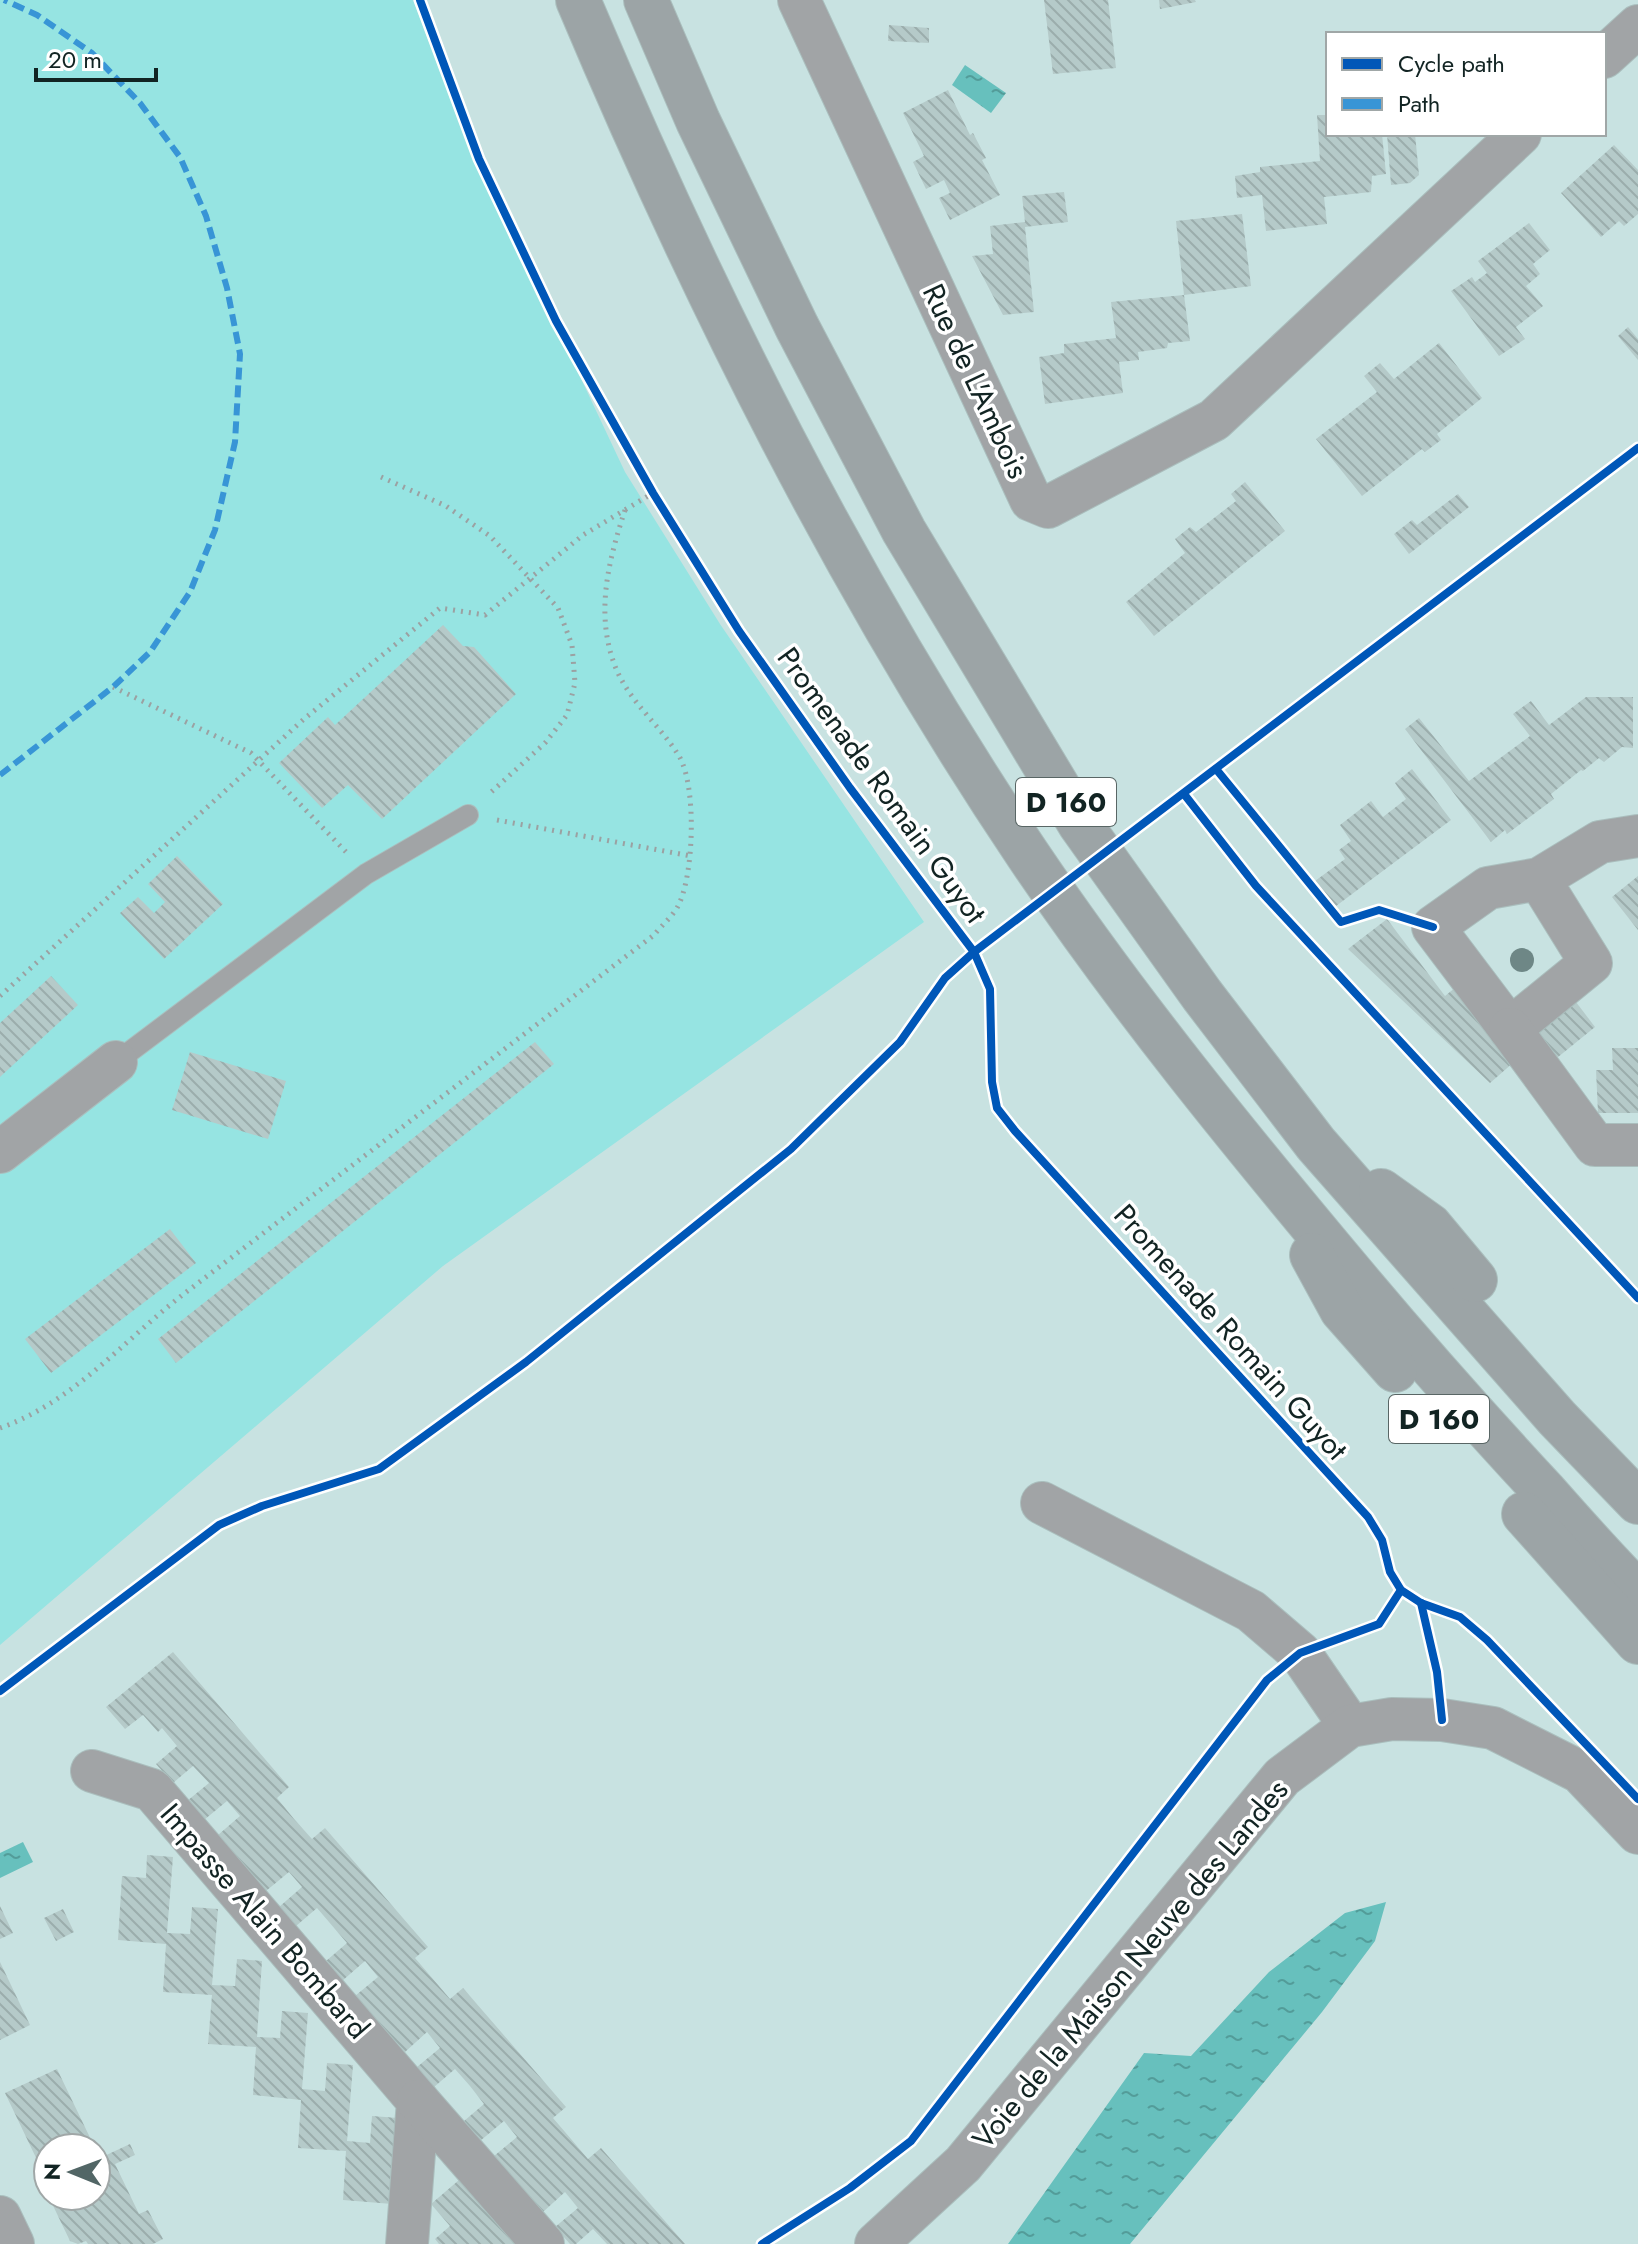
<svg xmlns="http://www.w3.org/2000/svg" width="1638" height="2244" viewBox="0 0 1638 2244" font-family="Jost,sans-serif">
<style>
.garden{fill:#96e4e2}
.water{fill:url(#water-ripples)}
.building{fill:url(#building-back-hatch)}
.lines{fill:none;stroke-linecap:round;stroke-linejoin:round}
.service-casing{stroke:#aabebd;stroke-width:22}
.minor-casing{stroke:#aabebd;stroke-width:44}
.trunk-casing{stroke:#aabebd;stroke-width:46}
.path{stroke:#9ba1a2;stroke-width:5;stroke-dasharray:2 6;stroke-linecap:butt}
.service{stroke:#a1a4a6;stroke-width:20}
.minor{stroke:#a1a4a6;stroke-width:42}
.trunk{stroke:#9ca4a6;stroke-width:44}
.quiet{stroke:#3895d6;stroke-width:6;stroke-dasharray:12 6;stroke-linecap:butt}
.cycleway-casing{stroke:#fff;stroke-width:13}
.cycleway{stroke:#0057b8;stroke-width:8}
.tree{fill:#6e8786}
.labels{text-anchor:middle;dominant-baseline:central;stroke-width:7;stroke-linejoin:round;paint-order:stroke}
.shield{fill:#fff;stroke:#596665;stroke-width:2}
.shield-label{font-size:28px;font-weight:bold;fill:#122423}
.street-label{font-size:30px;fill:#122423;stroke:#fff}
</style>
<defs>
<pattern id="water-ripples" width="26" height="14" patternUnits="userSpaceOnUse" patternTransform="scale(2)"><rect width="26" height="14" fill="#67c0bd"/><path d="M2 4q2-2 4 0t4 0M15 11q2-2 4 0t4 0" fill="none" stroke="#539c99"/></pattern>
<pattern id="building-back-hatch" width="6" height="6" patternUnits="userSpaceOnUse" patternTransform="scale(2)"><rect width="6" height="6" fill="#b5cac9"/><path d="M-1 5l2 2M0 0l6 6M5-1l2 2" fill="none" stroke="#9badac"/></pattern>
</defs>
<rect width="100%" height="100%" fill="#c8e2e1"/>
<polygon class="garden" points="0,0 413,0 458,118 625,472 720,624 924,922 443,1266 0,1645"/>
<g class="water">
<polygon points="965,65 1006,93 991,113 952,85"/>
<polygon points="23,1842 33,1862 0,1878 0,1853"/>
<polygon points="1386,1902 1375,1941 1322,2012 1130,2244 1008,2244 1144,2053 1191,2056 1269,1972 1345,1913"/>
</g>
<g class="building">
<polygon points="1044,0 1108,0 1116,68 1053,74"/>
<polygon points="1159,0 1195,0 1196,2 1160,9"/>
<polygon points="889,25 929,28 929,43 888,41"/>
<polygon points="948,90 970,135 973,133 986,158 982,160 1000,195 950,220 939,198 950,193 944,180 926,189 913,162 924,156 903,113"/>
<polygon points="1317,115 1326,115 1328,134 1382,134 1386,174 1372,176 1371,192 1324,197 1327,224 1266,231 1262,195 1237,198 1235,176 1260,172 1260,167 1320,161"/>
<polygon points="1387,134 1415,134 1419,175 1410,183 1391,185"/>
<polygon points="1614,145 1638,170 1638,214 1624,226 1619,221 1601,237 1561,193"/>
<polygon points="1064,192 1068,222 1025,227 1034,312 1003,315 972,256 993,254 990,226 1025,222 1022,196"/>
<polygon points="1242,214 1251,286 1184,295 1190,341 1168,343 1167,348 1138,352 1139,360 1119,362 1123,393 1045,404 1039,357 1064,353 1064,344 1116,338 1111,302 1184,295 1176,221"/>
<polygon points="1529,223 1550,250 1533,264 1540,274 1526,286 1543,306 1516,327 1525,339 1499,356 1451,291 1472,277 1475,282 1487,273 1478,261"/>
<polygon points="1628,327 1638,339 1638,360 1618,336"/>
<polygon points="1439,343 1482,398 1437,434 1441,440 1425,452 1422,449 1362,496 1316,439 1377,392 1364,376 1380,363 1394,379"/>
<polygon points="1245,482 1285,531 1154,636 1126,602 1185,553 1175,539 1190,527 1196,532 1236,501 1231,494"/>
<polygon points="1458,494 1469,507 1409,554 1394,534 1412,520 1417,525"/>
<polygon points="443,625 463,646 474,647 516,694 382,819 348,785 322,808 279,763 328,717 335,725"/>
<polygon points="1586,697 1633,697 1633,748 1622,747 1604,762 1599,758 1583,771 1581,770 1551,794 1554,799 1507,834 1505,830 1491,842 1405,729 1419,718 1469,781 1530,736 1513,714 1531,701 1549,725"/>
<polygon points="1412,769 1451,820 1336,906 1315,881 1345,859 1339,850 1351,841 1340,825 1371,801 1383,817 1406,799 1395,783"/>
<polygon points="177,856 223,904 164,959 120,913 138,897 154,913 165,902 148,884"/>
<polygon points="1638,876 1638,930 1612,897"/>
<polygon points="1387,919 1445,996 1456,987 1514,1062 1490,1083 1348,949"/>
<polygon points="51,976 78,1005 0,1077 0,1023"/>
<polygon points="1576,1002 1595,1027 1547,1066 1527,1041"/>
<polygon points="535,1042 554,1064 176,1363 158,1339"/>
<polygon points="1612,1048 1638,1048 1638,1113 1598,1113 1596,1070 1613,1070"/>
<polygon points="190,1052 286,1081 268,1139 172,1110"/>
<polygon points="170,1229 196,1263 51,1373 25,1339"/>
<polygon points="173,1652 289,1787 277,1798 294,1819 312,1839 325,1828 428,1947 415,1958 433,1979 450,1999 463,1988 566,2107 553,2118 571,2139 588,2159 601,2148 685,2244 607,2244 593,2229 576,2244 570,2244 555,2227 578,2208 565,2192 543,2212 494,2156 517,2137 504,2121 480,2141 464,2121 484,2104 470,2086 455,2069 434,2087 417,2067 440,2048 427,2032 405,2052 355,1996 378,1977 365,1961 342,1981 326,1961 347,1943 317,1908 296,1926 279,1907 302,1887 289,1872 266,1891 218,1835 240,1816 227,1801 204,1820 187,1801 209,1783 193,1766 173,1783 156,1764 177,1746 162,1728 158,1732 143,1715 125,1729 106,1707"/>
<polygon points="147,1855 173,1857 167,1933 190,1934 192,1907 218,1909 212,1985 235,1986 237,1959 262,1961 257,2037 280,2038 282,2011 308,2013 302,2089 325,2091 327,2063 353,2065 347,2141 370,2143 372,2116 398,2118 392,2204 343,2200 346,2151 298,2148 301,2100 253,2095 256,2047 208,2044 212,1995 163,1992 166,1944 118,1940 122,1876 146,1878"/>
<polygon points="0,1906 13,1933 0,1939"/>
<polygon points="63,1909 74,1932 56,1941 44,1918"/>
<polygon points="0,1962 30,2025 0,2040"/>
<polygon points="57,2069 95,2148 48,2148 48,2196 96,2196 96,2150 100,2158 130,2144 135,2155 115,2164 139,2214 148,2210 163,2239 153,2244 88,2244 86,2241 78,2244 70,2241 34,2166 39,2164 5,2093"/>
<polygon points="459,2180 515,2244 439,2244 435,2239 450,2226 431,2204"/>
</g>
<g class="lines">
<g class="service-casing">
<polyline id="service" points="116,1062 366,874 468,815"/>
</g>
<g class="minor-casing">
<g id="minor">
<polyline points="799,0 1031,500 1048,507 1214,420 1520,134"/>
<polyline points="1604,57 1638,26"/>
<polyline points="1539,879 1591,963 1510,1029 1433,927 1488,888 1539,879 1600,842 1638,836"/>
<polyline points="1510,1029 1595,1145 1638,1145"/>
<polyline points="0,1152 116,1062"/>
<polyline points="1042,1503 1251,1611 1300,1653 1350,1726"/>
<polyline points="92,1771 152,1790 418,2101 407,2244"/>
<polyline points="418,2101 543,2244"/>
<polyline points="0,2217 13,2244"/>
<polyline points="876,2244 963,2164 1282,1777 1350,1726 1392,1719 1442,1720 1493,1728 1580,1772 1638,1833"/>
</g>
</g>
<g class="trunk-casing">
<g id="trunk">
<path d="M578,0C703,297 848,587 1028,855C1127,1002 1240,1140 1354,1276C1416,1350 1480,1422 1546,1493C1576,1527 1606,1561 1638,1593"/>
<polyline points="646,0 698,121 797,327 904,531 1080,824 1202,995 1316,1144 1557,1418 1638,1502"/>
<polyline points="1381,1191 1430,1226 1475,1280"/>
<polyline points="1312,1255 1342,1310 1395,1370"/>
<polyline points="1524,1514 1638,1642"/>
</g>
</g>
<g class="path">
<polyline points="381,477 446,506 490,536 558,608 572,645 575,683 567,715 545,743 488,795"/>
<polyline points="113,687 251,753 347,853"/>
<polyline points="1184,794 1256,886 1638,1298"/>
<polyline points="497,820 691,856"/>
<polyline points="0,996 304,719 440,608 485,615 583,535 653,493"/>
<path d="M0,1428C74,1402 125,1339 185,1293C342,1173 498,1054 654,935C661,926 673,916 678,906C694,876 697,786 679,756C660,725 629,702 615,666C595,614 608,562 625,510"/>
</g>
<use href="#service" class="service"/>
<use href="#minor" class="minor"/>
<use href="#trunk" class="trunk"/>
<polyline class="quiet" points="0,775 113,687 150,652 190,592 215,530 235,442 240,354 227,288 206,216 180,157 140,103 92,53 37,15 4,0"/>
<g class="cycleway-casing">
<g id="cycleway">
<polyline points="420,0 479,159 556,321 653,493 739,631 850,788 974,952 990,989 992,1082 997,1108 1015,1131 1368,1517 1382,1540 1390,1572 1401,1590 1421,1603 1460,1617 1487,1640 1638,1799"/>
<polyline points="1216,769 1341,922 1379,910 1433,927"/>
<polyline points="1184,794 1256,886 1638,1298"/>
<polyline points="1421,1603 1437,1672 1442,1720"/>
<polyline points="0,1691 219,1525 262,1506 379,1469 526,1362 791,1149 900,1042 945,978 974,952 1638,448"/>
<polyline points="762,2244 850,2188 911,2141 1267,1680 1300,1653 1379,1624 1401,1590"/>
</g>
</g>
<use href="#cycleway" class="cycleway"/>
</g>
<circle class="tree" cx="1522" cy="960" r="12"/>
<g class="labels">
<g class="shield">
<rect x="1016" y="778" width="100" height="48" rx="6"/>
<rect x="1389" y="1395" width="100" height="48" rx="6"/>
</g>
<g class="shield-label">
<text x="1066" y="802">D 160</text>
<text x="1439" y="1419">D 160</text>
</g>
<g class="street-label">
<text transform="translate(976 381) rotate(65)">Rue de L'Ambois</text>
<text transform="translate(882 785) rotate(54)">Promenade Romain Guyot</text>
<text transform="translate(1231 1332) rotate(48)">Promenade Romain Guyot</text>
<text transform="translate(265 1921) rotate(49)">Impasse Alain Bombard</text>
<text transform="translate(1130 1964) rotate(-50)">Voie de la Maison Neuve des Landes</text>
</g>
</g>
<rect x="1326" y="32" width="280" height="104" fill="#ffffff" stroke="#a0a7a7" stroke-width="2"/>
<rect x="1342" y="58" width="40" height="12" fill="#0057b8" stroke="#a0a7a7" stroke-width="2"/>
<text x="1398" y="72" font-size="24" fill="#122423">Cycle path</text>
<rect x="1342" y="98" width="40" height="12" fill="#3895d6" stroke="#a0a7a7" stroke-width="2"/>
<text x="1398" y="112" font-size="24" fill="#122423">Path</text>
<g transform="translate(72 2172) rotate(271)"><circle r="38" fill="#ffffff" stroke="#a0a7a7" stroke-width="2"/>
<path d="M0-6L14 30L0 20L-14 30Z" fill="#526666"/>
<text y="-12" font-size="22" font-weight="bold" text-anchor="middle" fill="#122423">N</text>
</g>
<path d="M36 68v12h120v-12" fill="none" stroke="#122423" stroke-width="4"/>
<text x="48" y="68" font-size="24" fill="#122423" stroke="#ffffff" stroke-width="6" paint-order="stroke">20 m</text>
</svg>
